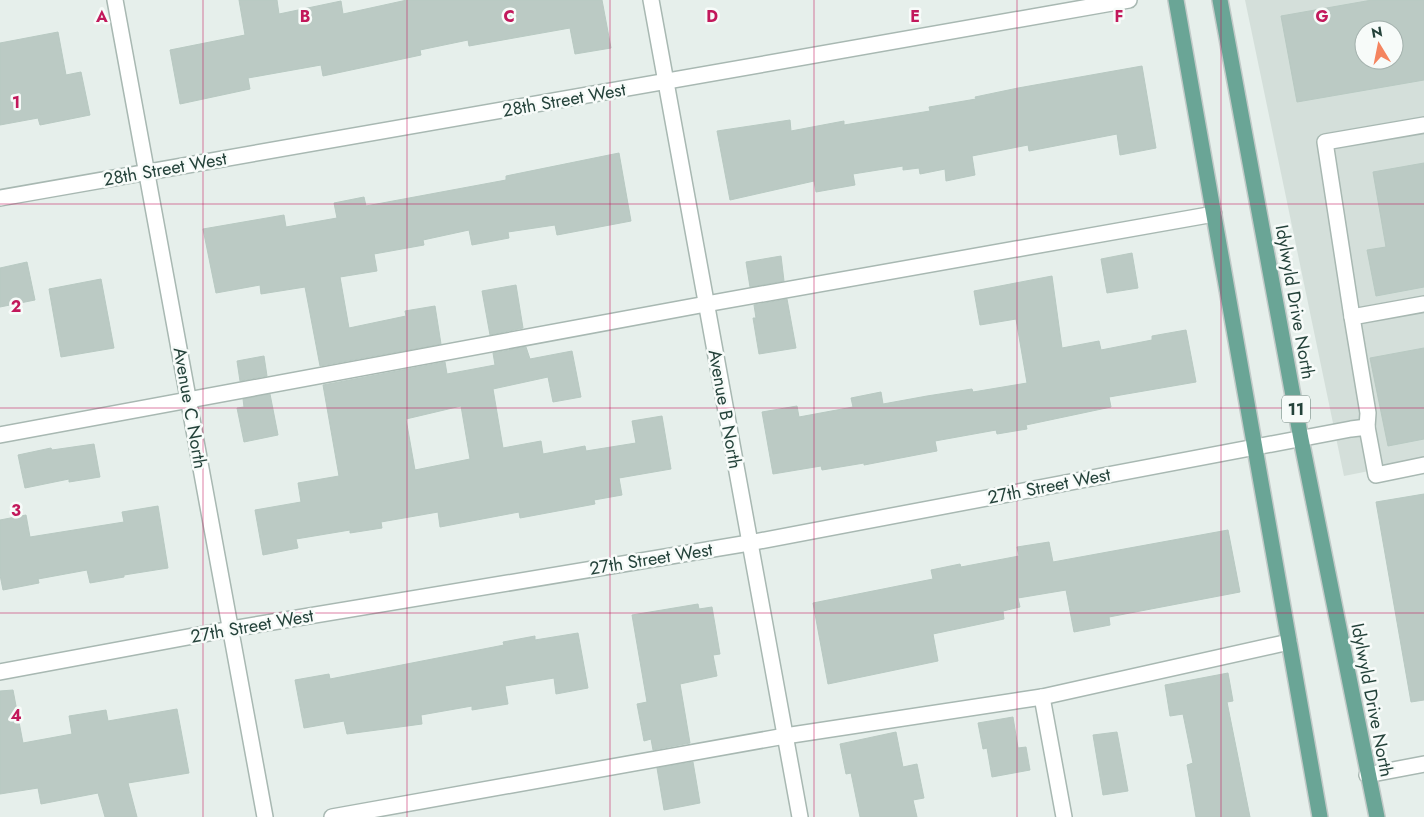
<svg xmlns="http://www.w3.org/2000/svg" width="1424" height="817" viewBox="0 0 1424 817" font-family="Jost,sans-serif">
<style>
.built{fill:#d4dfda;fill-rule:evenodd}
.building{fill:#bbcac4;stroke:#b8c9c2;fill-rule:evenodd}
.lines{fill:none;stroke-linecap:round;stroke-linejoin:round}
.minor-casing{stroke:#a8b8b2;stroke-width:18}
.major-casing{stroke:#c2cac8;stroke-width:18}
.minor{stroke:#fff;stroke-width:15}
.major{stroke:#6aa596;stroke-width:15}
.grid{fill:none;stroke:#c2185b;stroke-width:1;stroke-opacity:0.55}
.labels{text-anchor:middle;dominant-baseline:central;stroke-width:5;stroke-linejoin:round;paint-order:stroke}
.shield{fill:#f7fbf9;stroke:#637a73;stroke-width:1}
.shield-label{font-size:16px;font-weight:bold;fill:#24423a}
.street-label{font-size:18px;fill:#24423a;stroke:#f7fbf9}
.grid-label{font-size:16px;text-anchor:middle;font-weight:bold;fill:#c2185b;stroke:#f7fbf9;stroke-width:5;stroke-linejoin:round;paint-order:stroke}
</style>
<rect width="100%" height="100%" fill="#e6efeb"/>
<path class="built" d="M1245,0H1424V460L1344,476ZM1364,30H1394V60H1364Z"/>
<g class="building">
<polygon points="239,0 277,0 279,14 341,1 343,14 407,0 602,0 611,48 575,54 570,28 469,46 468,40 420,50 421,55 323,76 321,65 248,78 250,89 180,104 170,50 245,35"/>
<path d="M1372,0H1424V80L1297,102L1281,16ZM1364,30H1394V60H1364Z"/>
<polygon points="58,32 66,75 81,72 90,115 40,125 38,118 0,125 0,43"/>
<polygon points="1142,66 1156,148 1120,155 1117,134 1029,151 1028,145 972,156 975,175 946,181 945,169 920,174 919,168 903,170 903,166 853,174 855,185 816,192 814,181 730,200 717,131 790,120 791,131 844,121 844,125 930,111 929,107 976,99 975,97 1018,88"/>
<polygon points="619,153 631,221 557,235 555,225 508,232 509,238 472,245 469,230 423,240 424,245 374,254 377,271 340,277 349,328 406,316 405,311 435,306 441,344 320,366 305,287 261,294 260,285 216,293 203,229 284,215 286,227 337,218 334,203 364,197 366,206 506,180 506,176"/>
<polygon points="1424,163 1424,287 1376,296 1367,250 1386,247 1373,172"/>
<polygon points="1132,253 1138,288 1107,293 1101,259"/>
<polygon points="781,256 784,281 750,287 746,262"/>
<polygon points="27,262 35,300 0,307 0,268"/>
<polygon points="1052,276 1062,348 1099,341 1101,350 1152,340 1152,336 1186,330 1196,382 1109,397 1111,407 1026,425 1027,429 997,434 996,430 935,441 937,451 864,465 864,463 822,470 821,466 773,474 762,412 797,406 799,417 853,407 851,398 881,392 883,404 927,396 972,389 973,392 1027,383 1016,319 980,325 974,291"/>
<polygon points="101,279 114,348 61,357 49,289"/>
<polygon points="516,285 523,328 490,335 482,291"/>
<polygon points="787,299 796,348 759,354 753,318 756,318 754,305"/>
<path d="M526,347L530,359L572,351L581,397L553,402L548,377L493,389L503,448L541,441L543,454L585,446L586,451L636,443L632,421L662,416L671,469L619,478L622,495L594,500L595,504L520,518L519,512L440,527L438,512L381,522L382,528L350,533V530L296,539L298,548L263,555L255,510L301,502L298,483L339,476L323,385L445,362L447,374L495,365L493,353ZM461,406L470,459L415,470L406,419Z"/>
<polygon points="1424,348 1424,439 1388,446 1370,358"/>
<polygon points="264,356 267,376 240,381 237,361"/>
<polygon points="270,394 278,435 244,442 237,408 244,407 243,399"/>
<polygon points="94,444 100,477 69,482 69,479 25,488 18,455 51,448 52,450"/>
<polygon points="1424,494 1424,700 1411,702 1376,502"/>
<polygon points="158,506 168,568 124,575 124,577 90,583 87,570 38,579 39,583 3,590 0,575 0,520 26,515 30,537 124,522 122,512"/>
<polygon points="1228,530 1240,592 1109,617 1110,625 1074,632 1066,590 1018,598 1020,607 1003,611 1004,619 933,634 938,661 828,684 813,603 933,579 931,570 960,564 961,567 1019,556 1017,547 1049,542 1053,562"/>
<polygon points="698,604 699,609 712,607 720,654 713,655 717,676 680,684 690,743 653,750 651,739 644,741 637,704 647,702 632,615"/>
<polygon points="578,633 588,688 556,694 554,678 505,686 508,704 472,710 472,706 421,715 422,724 347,734 344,721 304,728 295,680 329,674 330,679 504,645 503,642 535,636 535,640"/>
<polygon points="1228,673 1233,701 1227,702 1250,817 1196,817 1187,765 1193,763 1183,714 1170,716 1165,685"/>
<polygon points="13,690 23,743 72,734 69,716 106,710 108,721 177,709 189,773 128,783 137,817 105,817 98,793 41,804 38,788 0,794 0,691"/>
<polygon points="1013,717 1018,748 1026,747 1030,770 992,777 987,748 983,749 978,723"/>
<polygon points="896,732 903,767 917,764 924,798 913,800 917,817 860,817 851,773 846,774 840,744"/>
<polygon points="1117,732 1128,791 1103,795 1093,735"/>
<polygon points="693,762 700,803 664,810 657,768"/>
</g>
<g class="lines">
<g class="minor-casing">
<g id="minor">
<polyline points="115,0 265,817"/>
<polyline points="651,0 800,817"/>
<polyline points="0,198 1129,0"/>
<polyline points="1352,317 1325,142 1424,125"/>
<polyline points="1367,427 1368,413 1352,317 1424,304"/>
<polyline points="0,435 706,304 1214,214"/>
<polyline points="0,672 231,629 749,543 1351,429 1367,427 1376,475 1424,465"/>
<polyline points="1042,697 1064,817"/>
<polyline points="1367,775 1424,764"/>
<polyline points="332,817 785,736 1042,697 1289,642"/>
</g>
</g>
<g class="major-casing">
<g id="major">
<polyline points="1176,0 1320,817"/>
<polyline points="1220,0 1301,439 1377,817"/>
</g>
</g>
<use href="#minor" class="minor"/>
<use href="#major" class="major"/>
</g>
<path class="grid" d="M203,0V817M407,0V817M610,0V817M814,0V817M1017,0V817M1221,0V817M0,204H1424M0,408H1424M0,613H1424"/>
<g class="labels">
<rect class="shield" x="1282" y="395.5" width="28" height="27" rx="4"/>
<g class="shield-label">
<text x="1296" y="409">11</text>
</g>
<g class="street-label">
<text transform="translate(564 100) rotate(-10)">28th Street West</text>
<text transform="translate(165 169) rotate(-10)">28th Street West</text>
<text transform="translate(1295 302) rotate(80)">Idylwyld Drive North</text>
<text transform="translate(190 408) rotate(80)">Avenue C North</text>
<text transform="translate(725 409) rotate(80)">Avenue B North</text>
<text transform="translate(1049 486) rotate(-11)">27th Street West</text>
<text transform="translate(651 559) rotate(-9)">27th Street West</text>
<text transform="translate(252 626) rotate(-10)">27th Street West</text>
<text transform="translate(1372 700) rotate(79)">Idylwyld Drive North</text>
</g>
</g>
<g class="grid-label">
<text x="102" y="22">A</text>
<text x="305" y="22">B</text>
<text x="509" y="22">C</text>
<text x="712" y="22">D</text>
<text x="915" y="22">E</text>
<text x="1119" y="22">F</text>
<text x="1322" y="22">G</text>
<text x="16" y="108">1</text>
<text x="16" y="312">2</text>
<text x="16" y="516">3</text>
<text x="16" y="721">4</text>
</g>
<g transform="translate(1379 45) rotate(350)"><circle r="24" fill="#f7fbf9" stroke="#a3b1ad"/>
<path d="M0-4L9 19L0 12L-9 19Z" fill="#f4845f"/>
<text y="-8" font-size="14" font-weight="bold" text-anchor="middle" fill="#24423a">N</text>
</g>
</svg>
